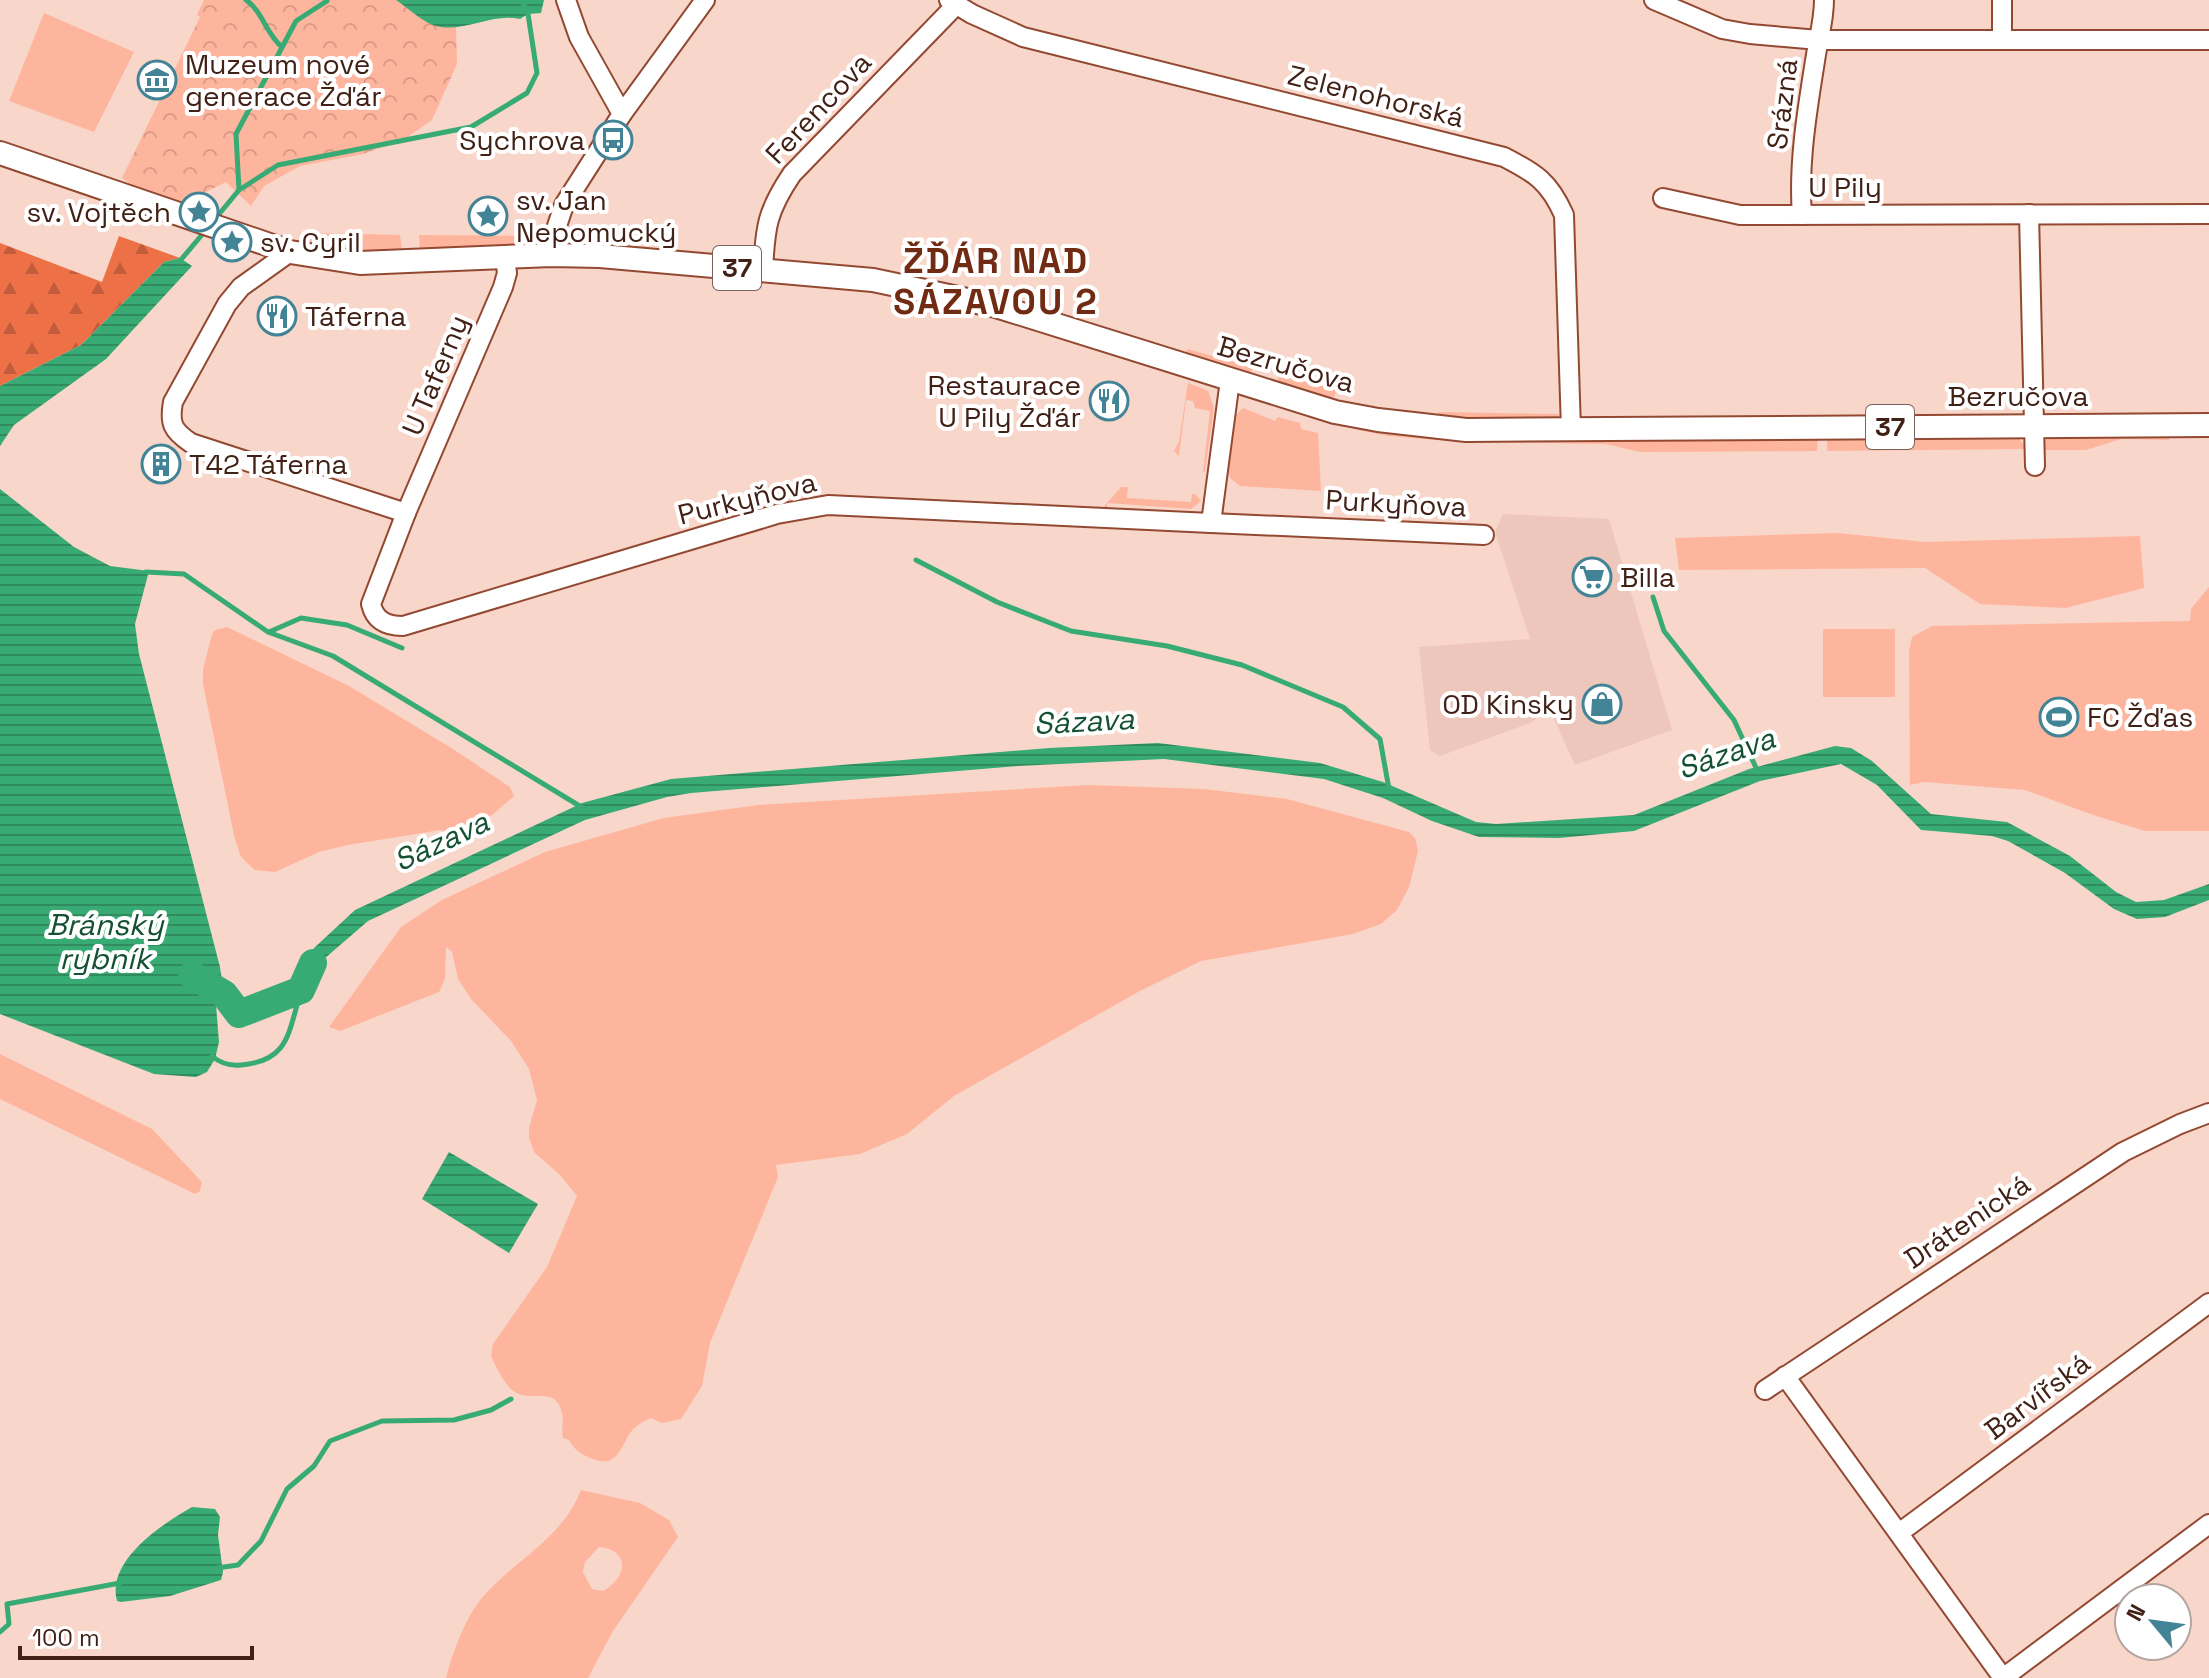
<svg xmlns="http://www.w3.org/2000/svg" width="2209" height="1678" viewBox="0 0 2209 1678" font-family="'Space Grotesk',sans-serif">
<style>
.built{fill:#edc7bb}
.green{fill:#feb59e;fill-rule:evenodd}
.forest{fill:url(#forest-firs)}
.park{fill:url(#park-crowns)}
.water{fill:url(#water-rules)}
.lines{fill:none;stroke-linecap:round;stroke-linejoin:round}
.stream{stroke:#38ab74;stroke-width:5}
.river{stroke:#38ab74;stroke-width:28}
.minor-casing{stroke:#934931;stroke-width:22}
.major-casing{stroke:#934931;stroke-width:26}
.minor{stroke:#fff;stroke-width:18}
.major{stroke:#fff;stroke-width:22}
.labels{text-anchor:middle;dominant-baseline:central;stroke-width:8;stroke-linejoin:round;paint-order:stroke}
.shield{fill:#fff;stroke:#7a635c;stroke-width:2}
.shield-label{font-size:26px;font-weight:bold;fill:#412016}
.poi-label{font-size:28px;fill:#412016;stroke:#fff;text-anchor:start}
.street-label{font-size:28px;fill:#412016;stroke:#fff}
.water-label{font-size:30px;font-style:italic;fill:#145034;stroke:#fff}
.district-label{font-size:36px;font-weight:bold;letter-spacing:2px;fill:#722b13;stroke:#fff}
</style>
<defs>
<pattern id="forest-firs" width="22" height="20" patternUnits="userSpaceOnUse" patternTransform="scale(2)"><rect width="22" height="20" fill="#ee7047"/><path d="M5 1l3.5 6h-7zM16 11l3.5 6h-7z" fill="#c25c3a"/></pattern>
<pattern id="park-crowns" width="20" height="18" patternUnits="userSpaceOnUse" patternTransform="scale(2)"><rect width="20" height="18" fill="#feb59e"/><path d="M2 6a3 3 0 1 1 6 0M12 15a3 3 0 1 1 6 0" fill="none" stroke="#db9b87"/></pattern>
<pattern id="water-rules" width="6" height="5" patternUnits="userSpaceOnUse" patternTransform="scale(2)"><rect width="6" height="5" fill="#38ab74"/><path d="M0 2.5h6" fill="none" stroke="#318b5e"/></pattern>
</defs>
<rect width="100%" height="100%" fill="#f9d6ca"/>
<polygon class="built" points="1503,514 1609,519 1672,730 1575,765 1550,710 1530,723 1440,756 1430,750 1419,647 1530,639 1495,532"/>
<g class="green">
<polygon points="44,13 134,52 94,132 9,101"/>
<polygon points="301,233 351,234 350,251 300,243"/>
<polygon points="361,234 400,235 402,251 360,251"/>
<polygon points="419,235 535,236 529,244 523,245 420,251"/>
<polygon points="1187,349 1253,367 1250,374 1185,354"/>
<polygon points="1279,375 1337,390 1333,398 1277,381"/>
<polygon points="1188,383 1208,391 1214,408 1205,471 1203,472 1210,411 1195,408 1193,401 1186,400 1179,456 1174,451 1179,441"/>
<polygon points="1243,408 1275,421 1278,417 1300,423 1301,429 1318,433 1321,491 1240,486 1231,479 1228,473 1236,415"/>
<polygon points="1438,412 1560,414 1555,420 1438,418"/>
<polygon points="1353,429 1386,429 1506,441 1818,439 1817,451 1640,452 1606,444 1451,441 1389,436"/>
<polygon points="2169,437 2169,440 2121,439 2086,450 2042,450 2045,440 2052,438"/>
<polygon points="1827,439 2019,439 2028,449 1827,451"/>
<polygon points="1121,487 1128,487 1127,498 1191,502 1192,494 1195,494 1201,501 1191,509 1108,503 1106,509 1102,509"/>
<polygon points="1838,533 1925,542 2140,536 2144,588 2066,608 1980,604 1925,568 1679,570 1675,538"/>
<polygon points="2209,587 2209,831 2145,831 2093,815 2025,790 1924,782 1910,785 1909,651 1912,637 1932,626 2190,621 2191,609"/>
<polygon points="227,627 349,686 453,749 510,787 514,796 492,815 460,833 440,830 348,845 319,852 275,872 255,870 247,863 240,855 234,835 203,684 203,670 212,634 215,630"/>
<rect x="1823" y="629" width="72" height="68"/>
<path d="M1088,785L1204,789L1287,799L1409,832L1415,838L1418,851L1409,887L1397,910L1381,924L1353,934L1201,961L1138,992L954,1096L907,1134L860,1154L776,1165L778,1177L710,1343L702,1386L681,1419L662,1423L651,1418C644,1421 635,1426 630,1433C619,1451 616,1470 588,1457C578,1452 574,1449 569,1440L563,1438C561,1429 564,1420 562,1413C556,1385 532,1403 515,1392C505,1386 496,1367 491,1356L493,1344L547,1267L577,1196L560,1175L534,1152L529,1138V1128L537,1100L529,1069L511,1041L471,999L458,979L452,952L446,947L445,979L439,992L340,1031L329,1027L401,927L442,900L545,852L664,818L758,805Z"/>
<polygon points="0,1054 152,1129 202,1182 200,1191 195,1194 0,1099"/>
<path d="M581,1490L640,1503L669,1520L678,1537L613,1631L588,1678H446C453,1651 464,1621 481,1599C512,1561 562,1540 581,1490ZM599,1547C631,1550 627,1578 603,1591L592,1589L583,1572L585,1562Z"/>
</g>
<polygon class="forest" points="119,236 180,258 164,262 81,345 0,386 0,243 102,282"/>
<polygon class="park" points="204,0 396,0 433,25 456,27 457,64 432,120 405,139 363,154 300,166 264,186 251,206 226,182 182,204 144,193 122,178 200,17 197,15"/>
<g class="water">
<path d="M396,0H544L541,13L528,14L520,19C491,12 461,35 433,25C420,20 407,7 396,0Z"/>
<polygon points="180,258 192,266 106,359 14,425 0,446 0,386 81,345 164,262"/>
<polygon points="0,489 74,547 110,566 149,571 135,624 139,654 220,967 224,994 216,1005 219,1042 215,1059 207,1072 196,1077 154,1074 0,1014"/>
<polygon points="1158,743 1320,763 1383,782 1476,822 1496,824 1634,815 1749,769 1835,746 1851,748 1872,761 1931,814 2007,822 2070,856 2116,892 2136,902 2164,900 2209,884 2209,900 2165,917 2137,919 2114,909 2065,873 2008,841 1992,836 1921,830 1877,785 1841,764 1760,781 1634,831 1559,838 1479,837 1432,821 1383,798 1324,779 1164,759 1018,766 691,793 667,797 585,820 368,921 324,959 308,993 303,998 291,1001 293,982 314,948 355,910 582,803 671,779 1049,748"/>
<polygon points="449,1152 538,1204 509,1253 422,1199"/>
<path d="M192,1507L215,1509L220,1517L218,1535L223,1572L221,1580L170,1596L121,1602L117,1601C106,1561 162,1524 192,1507Z"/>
</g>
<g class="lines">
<g class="stream">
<path d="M246,0C263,12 266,34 282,47"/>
<polyline points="239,190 236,134 296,21 327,1"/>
<polyline points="215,219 239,190 278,165 471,127 527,93 537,73 528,14 522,0"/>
<polyline points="179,262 206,230"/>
<polyline points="916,560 997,602 1071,631 1167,646 1242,665 1343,707 1380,739 1389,789"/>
<polyline points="146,572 184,574 268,632 333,656 583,808"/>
<polyline points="1653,597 1664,631 1734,720 1758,772"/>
<polyline points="269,632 301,618 347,625 402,648"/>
<path d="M212,1056C221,1064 230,1066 241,1065C289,1061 288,1033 300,995"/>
<polyline points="217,1568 238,1565 261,1541 287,1489 314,1466 330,1441 382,1421 454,1420 491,1410 511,1399"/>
<polyline points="0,1632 9,1624 7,1604 120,1583"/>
</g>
<polyline class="river" points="192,975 224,994 239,1014 301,990 313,963"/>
<g class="minor-casing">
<g id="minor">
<polyline points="566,0 579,37 622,114"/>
<path d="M949,0L972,14L1023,37L1504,157C1535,173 1549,181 1564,215L1571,429"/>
<polyline points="1654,0 1722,29 1750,34 1819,40 2209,40"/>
<polyline points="2002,40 2002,0"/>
<polyline points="1663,198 1740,215 2209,214"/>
<polyline points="2029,214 2035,466"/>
<path d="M1802,215C1798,165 1807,111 1815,61C1818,40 1824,21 1824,0"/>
<path d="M290,252L241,287L227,304L173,402C169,424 173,431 191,443L406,513"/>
<polyline points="552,255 555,232 564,205 622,114 705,0"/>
<path d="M505,258L507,273L503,287L406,513L371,604C375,621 387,626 403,626L777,514L828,505L1211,523L1230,380"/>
<path d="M763,271C765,227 767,211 792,174L956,5"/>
<polyline points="1211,523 1484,535"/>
<polyline points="1785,1376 2003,1678"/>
<polyline points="1765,1390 2123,1152 2180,1124 2209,1113"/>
<polyline points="1899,1533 2209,1303"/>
<polyline points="2003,1678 2209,1524"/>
</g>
</g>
<g class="major-casing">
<polyline id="major" points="0,153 290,252 360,263 552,255 600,256 873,280 996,306 1335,412 1378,420 1466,430 2209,425"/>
</g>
<use href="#minor" class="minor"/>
<use href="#major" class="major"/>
</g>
<defs>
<g id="museum-ring" transform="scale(2)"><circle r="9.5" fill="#fff" stroke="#428396" stroke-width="1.5"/><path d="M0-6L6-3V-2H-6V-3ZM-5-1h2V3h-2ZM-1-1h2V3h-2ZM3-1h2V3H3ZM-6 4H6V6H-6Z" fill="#428396"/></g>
<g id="bus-ring" transform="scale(2)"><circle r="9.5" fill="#fff" stroke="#428396" stroke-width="1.5"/><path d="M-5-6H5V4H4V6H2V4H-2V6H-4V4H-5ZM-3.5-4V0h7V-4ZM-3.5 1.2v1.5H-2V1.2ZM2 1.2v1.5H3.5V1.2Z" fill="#428396"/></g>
<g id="sight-ring" transform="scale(2)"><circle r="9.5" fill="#fff" stroke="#428396" stroke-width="1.5"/><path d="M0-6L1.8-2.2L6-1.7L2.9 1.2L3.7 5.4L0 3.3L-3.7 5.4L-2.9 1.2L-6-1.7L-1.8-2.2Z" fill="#428396"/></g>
<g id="restaurant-ring" transform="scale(2)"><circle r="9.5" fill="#fff" stroke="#428396" stroke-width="1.5"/><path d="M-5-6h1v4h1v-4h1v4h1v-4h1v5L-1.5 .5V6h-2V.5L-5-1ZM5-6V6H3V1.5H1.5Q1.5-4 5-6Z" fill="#428396"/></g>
<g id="building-ring" transform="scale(2)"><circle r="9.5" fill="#fff" stroke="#428396" stroke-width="1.5"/><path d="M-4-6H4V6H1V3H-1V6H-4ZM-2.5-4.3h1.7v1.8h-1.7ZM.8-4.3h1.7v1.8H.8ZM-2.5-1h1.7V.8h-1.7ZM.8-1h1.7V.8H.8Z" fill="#428396"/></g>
<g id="supermarket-ring" transform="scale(2)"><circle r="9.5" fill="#fff" stroke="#428396" stroke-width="1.5"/><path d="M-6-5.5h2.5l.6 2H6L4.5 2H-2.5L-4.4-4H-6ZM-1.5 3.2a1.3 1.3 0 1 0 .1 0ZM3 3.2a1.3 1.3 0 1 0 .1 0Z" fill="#428396"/></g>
<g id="shop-ring" transform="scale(2)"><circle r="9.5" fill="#fff" stroke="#428396" stroke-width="1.5"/><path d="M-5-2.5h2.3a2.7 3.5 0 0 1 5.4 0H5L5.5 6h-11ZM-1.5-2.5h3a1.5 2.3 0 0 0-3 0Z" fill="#428396"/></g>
<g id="stadium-ring" transform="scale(2)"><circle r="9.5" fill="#fff" stroke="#428396" stroke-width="1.5"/><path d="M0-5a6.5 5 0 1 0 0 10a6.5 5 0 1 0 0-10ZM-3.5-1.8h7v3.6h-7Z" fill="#428396"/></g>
</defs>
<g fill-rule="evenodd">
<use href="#museum-ring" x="157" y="80"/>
<use href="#bus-ring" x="613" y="140"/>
<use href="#sight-ring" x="199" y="212"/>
<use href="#sight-ring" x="488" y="216"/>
<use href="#sight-ring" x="232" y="242"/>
<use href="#restaurant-ring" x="277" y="316"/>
<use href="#restaurant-ring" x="1109" y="401"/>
<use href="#building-ring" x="161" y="464"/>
<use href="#supermarket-ring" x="1592" y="577"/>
<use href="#shop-ring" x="1602" y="704"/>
<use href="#stadium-ring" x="2059" y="717"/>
</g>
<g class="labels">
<g class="shield">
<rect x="713" y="246" width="48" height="44" rx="6"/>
<rect x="1866" y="405" width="48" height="44" rx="6"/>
</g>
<g class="shield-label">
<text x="737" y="268">37</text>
<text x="1890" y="427">37</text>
</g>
<g class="poi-label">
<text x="185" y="64">Muzeum nové<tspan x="185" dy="32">generace Žďár</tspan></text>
<text x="585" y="140" text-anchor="end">Sychrova</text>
<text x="516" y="200">sv. Jan<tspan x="516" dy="32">Nepomucký</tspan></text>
<text x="171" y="212" text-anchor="end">sv. Vojtěch</text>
<text x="260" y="242">sv. Cyril</text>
<text x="305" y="316">Táferna</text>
<text x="1081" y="385" text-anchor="end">Restaurace<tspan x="1081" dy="32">U Pily Žďár</tspan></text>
<text x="189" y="464">T42 Táferna</text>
<text x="1620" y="577">Billa</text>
<text x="1574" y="704" text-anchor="end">OD Kinsky</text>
<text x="2087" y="717">FC Žďas</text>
</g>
<g class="street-label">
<text transform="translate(1376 96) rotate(14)">Zelenohorská</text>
<text transform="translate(1782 104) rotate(-83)">Srázná</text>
<text transform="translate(818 108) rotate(-47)">Ferencova</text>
<text x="1845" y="187">U Pily</text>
<text transform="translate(1286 364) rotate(16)">Bezručova</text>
<text transform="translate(435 375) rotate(-67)">U Taferny</text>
<text x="2018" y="396">Bezručova</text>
<text transform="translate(747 498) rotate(-14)">Purkyňova</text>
<text transform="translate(1396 503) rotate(3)">Purkyňova</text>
<text transform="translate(1967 1221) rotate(-34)">Drátenická</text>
<text transform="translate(2037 1396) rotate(-37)">Barvířská</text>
</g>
<g class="water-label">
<text transform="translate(1084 721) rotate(-3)">Sázava</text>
<text transform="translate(1726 753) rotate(-19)">Sázava</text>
<text transform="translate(441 841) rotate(-25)">Sázava</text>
<text x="105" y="924">Bránský<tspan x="105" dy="34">rybník</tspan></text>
</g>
<g class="district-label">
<text x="996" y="261">ŽĎÁR NAD<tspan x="996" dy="41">SÁZAVOU 2</tspan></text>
</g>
</g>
<g transform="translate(2153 1622) rotate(299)"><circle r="38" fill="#ffffff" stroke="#b3a6a2" stroke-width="2"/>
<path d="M0-6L14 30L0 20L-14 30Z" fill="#428396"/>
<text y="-12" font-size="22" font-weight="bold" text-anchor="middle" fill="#412016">N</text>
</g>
<path d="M20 1646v12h232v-12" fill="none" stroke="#412016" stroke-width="4"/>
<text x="32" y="1646" font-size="24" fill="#412016" stroke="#ffffff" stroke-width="6" paint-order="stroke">100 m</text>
</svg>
